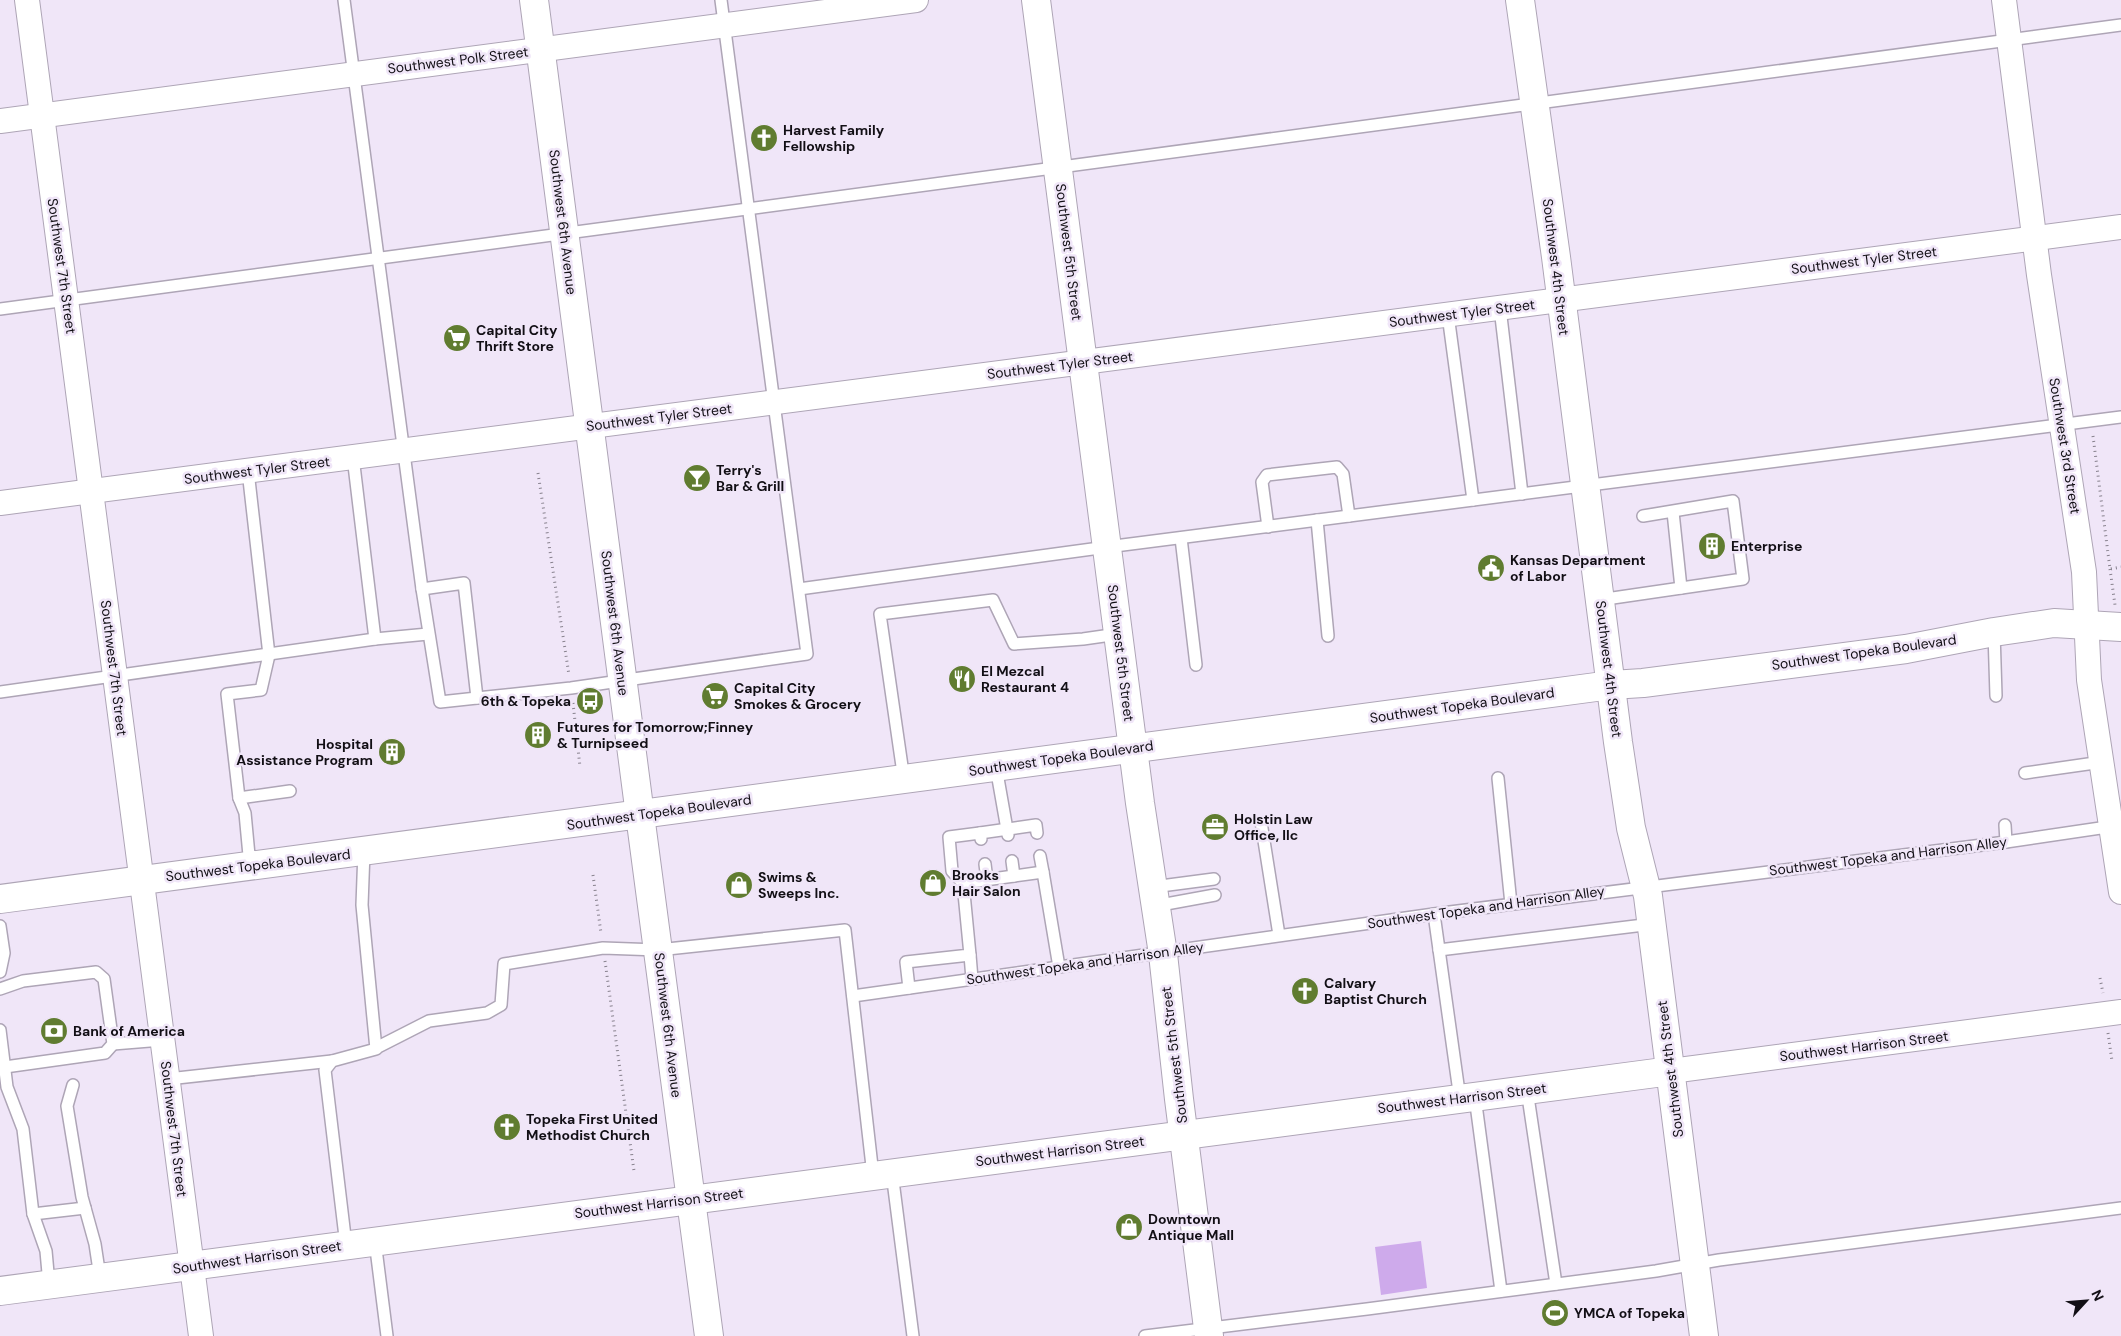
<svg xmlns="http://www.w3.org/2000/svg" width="2121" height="1336" viewBox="0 0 2121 1336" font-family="'DM Sans',sans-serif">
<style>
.green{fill:#ceaaeb}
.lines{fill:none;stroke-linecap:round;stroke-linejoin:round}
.lane-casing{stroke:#aea5b6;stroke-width:14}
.street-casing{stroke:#aea5b6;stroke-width:26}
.secondary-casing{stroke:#aea5b6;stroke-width:30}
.primary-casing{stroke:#aea5b6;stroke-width:30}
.path{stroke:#88828e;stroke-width:3;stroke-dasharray:1 4;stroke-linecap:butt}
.lane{stroke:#fff;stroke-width:11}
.street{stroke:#fff;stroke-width:24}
.secondary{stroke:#fff;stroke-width:28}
.primary{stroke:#fff;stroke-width:28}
.labels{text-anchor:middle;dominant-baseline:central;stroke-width:5;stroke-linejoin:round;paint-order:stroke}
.street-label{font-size:14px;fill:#120f15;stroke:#f0e6f8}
.poi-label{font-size:14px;font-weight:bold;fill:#120f15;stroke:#f0e6f8;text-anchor:start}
</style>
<rect width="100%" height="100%" fill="#f0e6f8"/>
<polygon class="green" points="1421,1241 1427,1288 1381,1295 1375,1247"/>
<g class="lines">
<g class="lane-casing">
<g id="lane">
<polyline points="344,0 422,589 440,702 477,698"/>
<polyline points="1500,308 1522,494"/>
<polyline points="0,309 2121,25"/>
<polyline points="1448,315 1473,500"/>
<polyline points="353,457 375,639"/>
<polyline points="248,471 269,655 261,690 227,694 239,798 245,813 250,866"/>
<polyline points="1673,512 1681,588"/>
<polyline points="1317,520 1328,636"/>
<polyline points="1268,527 1262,482 1267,475 1337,467 1343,474 1349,516"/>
<polyline points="1181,538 1196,665"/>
<polyline points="422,589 464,583 477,698 571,688 807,654 721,0"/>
<polyline points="799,589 1107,547 2121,417"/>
<polyline points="1599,600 1743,579 1733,501 1643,516"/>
<polyline points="1994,632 1996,696"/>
<polyline points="0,692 375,639 428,634"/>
<polyline points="996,767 1008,835"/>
<polyline points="2025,773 2102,762"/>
<polyline points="1498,778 1511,904"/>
<polyline points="904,780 880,614 993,600 1014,644 1083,639 1118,634"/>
<polyline points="239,798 290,791"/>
<polyline points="1261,822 1279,935"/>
<polyline points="2005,825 2006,842"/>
<polyline points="981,839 980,833 1036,825 1037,833"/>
<polyline points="1040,856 1043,872"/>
<polyline points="985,864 987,880"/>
<polyline points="1014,876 1043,872 1059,967"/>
<polyline points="963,883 952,871 949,837 980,833"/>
<polyline points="1153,887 1214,879"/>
<polyline points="1155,906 1215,895"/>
<polyline points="1434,914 1460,1099"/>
<polyline points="0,926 4,953 0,972"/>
<polyline points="1439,950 1652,924"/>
<polyline points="970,955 972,979"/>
<polyline points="909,988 906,962 970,955 963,883 1014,876 1012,861"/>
<polyline points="0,989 23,981 96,972 104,979 113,1044 105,1053 5,1067"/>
<polyline points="853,996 1434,914 2006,842 2114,826"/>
<polyline points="0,1030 7,1087 23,1129 33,1214 46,1251 49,1284"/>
<polyline points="113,1044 162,1040"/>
<polyline points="376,1048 429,1021 487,1013 501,1005 504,964 603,948 658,950 845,930 873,1175"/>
<polyline points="168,1079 332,1061"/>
<polyline points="73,1085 67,1106 82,1197 95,1244 100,1277"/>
<polyline points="1527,1090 1556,1284"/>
<polyline points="1475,1097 1501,1291"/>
<polyline points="892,1173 913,1336"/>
<polyline points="33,1214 85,1208"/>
<polyline points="375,1241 387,1336"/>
<polyline points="346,1245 325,1070 332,1061 376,1049 362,905 364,851"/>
<polyline points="1145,1336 1367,1309 1656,1271 1719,1260 2121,1208"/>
</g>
</g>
<g class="street-casing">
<g id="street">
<polyline points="27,0 201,1336"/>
<polyline points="2004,0 2039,275 2084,572 2089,680 2121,892"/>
<polyline points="0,121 916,0"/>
<polyline points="0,503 2121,227"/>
<polyline points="1671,1071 2121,1012"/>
</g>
</g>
<g class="secondary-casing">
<g id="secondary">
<polyline points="534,0 640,815"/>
<polyline points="1036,0 1140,803 1163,954 1179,1099 1209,1336"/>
<polyline points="1520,0 1556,257 1618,742 1631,828 1648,896 1704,1336"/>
<polyline points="0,1291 1671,1071"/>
</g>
</g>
<g class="primary-casing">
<g id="primary">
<polyline points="640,815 709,1336"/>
<polyline points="0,899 1611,685 1643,683 1906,649 1994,632 2054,623 2121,627"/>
</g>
</g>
<g class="path">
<polyline points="2093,436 2110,569 2121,567"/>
<polyline points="538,473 569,675"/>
<polyline points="2110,569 2115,605"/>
<polyline points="573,703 580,767"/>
<polyline points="593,875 601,933"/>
<polyline points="605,961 634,1171"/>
<polyline points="2100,978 2103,993"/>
<polyline points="2108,1033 2112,1061"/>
</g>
<use href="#lane" class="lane"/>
<use href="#street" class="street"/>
<use href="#secondary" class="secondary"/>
<use href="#primary" class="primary"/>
</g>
<defs>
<g id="church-disc" transform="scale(1.4375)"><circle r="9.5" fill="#607c30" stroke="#f0e6f8"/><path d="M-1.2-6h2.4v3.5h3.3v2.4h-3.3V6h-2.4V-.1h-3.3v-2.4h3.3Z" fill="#fff"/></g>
<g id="supermarket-disc" transform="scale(1.4375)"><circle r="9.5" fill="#607c30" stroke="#f0e6f8"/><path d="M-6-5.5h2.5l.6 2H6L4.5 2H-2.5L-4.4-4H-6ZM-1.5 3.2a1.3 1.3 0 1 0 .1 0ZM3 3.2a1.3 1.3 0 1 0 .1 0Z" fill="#fff"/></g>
<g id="bar-disc" transform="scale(1.4375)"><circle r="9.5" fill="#607c30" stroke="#f0e6f8"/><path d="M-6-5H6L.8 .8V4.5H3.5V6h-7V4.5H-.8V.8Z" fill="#fff"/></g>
<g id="building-disc" transform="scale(1.4375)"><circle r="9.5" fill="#607c30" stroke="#f0e6f8"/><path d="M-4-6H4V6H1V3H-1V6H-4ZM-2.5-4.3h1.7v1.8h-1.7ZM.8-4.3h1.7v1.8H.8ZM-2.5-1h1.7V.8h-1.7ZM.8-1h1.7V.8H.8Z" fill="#fff"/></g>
<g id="civic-disc" transform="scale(1.4375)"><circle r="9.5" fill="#607c30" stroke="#f0e6f8"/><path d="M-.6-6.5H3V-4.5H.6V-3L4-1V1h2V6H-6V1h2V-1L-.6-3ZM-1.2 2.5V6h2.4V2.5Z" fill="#fff"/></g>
<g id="restaurant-disc" transform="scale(1.4375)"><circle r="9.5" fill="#607c30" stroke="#f0e6f8"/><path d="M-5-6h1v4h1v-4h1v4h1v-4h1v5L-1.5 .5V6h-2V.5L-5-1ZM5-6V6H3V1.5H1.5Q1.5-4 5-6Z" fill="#fff"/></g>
<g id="bus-disc" transform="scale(1.4375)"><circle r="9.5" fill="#607c30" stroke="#f0e6f8"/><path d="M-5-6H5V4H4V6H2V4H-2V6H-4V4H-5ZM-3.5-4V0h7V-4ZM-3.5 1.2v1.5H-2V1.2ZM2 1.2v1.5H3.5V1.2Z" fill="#fff"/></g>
<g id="office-disc" transform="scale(1.4375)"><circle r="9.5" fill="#607c30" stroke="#f0e6f8"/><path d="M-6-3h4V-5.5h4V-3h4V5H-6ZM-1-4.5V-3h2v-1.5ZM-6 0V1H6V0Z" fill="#fff"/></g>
<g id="shop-disc" transform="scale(1.4375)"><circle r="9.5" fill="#607c30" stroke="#f0e6f8"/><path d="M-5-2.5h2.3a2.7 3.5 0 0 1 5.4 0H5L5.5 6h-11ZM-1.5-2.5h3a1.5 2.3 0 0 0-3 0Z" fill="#fff"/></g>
<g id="bank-disc" transform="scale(1.4375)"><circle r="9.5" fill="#607c30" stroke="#f0e6f8"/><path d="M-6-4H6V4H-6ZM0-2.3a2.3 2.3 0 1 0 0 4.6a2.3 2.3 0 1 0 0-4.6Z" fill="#fff"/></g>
<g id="stadium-disc" transform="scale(1.4375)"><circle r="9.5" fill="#607c30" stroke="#f0e6f8"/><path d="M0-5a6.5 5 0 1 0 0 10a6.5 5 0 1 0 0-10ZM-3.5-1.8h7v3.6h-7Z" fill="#fff"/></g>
</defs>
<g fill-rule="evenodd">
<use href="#church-disc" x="764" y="138"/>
<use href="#supermarket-disc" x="457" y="338"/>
<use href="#bar-disc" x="697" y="478"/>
<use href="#building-disc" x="1712" y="546"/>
<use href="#civic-disc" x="1491" y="568"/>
<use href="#restaurant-disc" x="962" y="679"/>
<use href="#supermarket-disc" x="715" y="696"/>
<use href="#bus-disc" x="590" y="701"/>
<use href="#building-disc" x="538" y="735"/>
<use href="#building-disc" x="392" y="752"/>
<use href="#office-disc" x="1215" y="827"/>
<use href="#shop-disc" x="933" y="883"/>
<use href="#shop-disc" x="739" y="885"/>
<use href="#church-disc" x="1305" y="991"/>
<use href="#bank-disc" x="54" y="1031"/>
<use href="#church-disc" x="507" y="1127"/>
<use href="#shop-disc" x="1129" y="1227"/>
<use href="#stadium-disc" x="1555" y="1313"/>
</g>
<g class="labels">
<g class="street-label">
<text transform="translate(458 60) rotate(-7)">Southwest Polk Street</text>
<text transform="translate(563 222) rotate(83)">Southwest 6th Avenue</text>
<text transform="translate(1069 252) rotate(83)">Southwest 5th Street</text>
<text transform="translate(1864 260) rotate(-7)">Southwest Tyler Street</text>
<text transform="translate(62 266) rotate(82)">Southwest 7th Street</text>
<text transform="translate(1556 267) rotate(83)">Southwest 4th Street</text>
<text transform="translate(1462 313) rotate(-7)">Southwest Tyler Street</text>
<text transform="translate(1060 365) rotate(-7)">Southwest Tyler Street</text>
<text transform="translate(659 417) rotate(-7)">Southwest Tyler Street</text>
<text transform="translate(2065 446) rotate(81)">Southwest 3rd Street</text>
<text transform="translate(257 470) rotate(-7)">Southwest Tyler Street</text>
<text transform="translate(615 623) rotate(83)">Southwest 6th Avenue</text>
<text transform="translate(1864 652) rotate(-8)">Southwest Topeka Boulevard</text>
<text transform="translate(1121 653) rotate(83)">Southwest 5th Street</text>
<text transform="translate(114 668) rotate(83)">Southwest 7th Street</text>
<text transform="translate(1609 669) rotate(83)">Southwest 4th Street</text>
<text transform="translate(1462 705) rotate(-8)">Southwest Topeka Boulevard</text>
<text transform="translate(1061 758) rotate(-8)">Southwest Topeka Boulevard</text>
<text transform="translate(659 812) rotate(-8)">Southwest Topeka Boulevard</text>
<text transform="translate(1888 856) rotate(-7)">Southwest Topeka and Harrison Alley</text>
<text transform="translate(258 865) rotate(-7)">Southwest Topeka Boulevard</text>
<text transform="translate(1486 907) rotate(-8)">Southwest Topeka and Harrison Alley</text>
<text transform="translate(1085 963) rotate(-8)">Southwest Topeka and Harrison Alley</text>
<text transform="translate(668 1025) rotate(83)">Southwest 6th Avenue</text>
<text transform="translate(1864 1046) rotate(-7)">Southwest Harrison Street</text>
<text transform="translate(1174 1055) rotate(-97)">Southwest 5th Street</text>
<text transform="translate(1670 1069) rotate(-97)">Southwest 4th Street</text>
<text transform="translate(1462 1098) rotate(-7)">Southwest Harrison Street</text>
<text transform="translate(174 1129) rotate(83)">Southwest 7th Street</text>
<text transform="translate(1060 1151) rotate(-7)">Southwest Harrison Street</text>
<text transform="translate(659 1203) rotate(-7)">Southwest Harrison Street</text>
<text transform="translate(257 1257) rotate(-8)">Southwest Harrison Street</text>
</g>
<g class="poi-label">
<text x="783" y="130">Harvest Family<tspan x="783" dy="16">Fellowship</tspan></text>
<text x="476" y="330">Capital City<tspan x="476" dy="16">Thrift Store</tspan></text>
<text x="716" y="470">Terry's<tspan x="716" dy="16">Bar &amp; Grill</tspan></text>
<text x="1731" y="546">Enterprise</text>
<text x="1510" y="560">Kansas Department<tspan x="1510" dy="16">of Labor</tspan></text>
<text x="981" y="671">El Mezcal<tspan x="981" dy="16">Restaurant 4</tspan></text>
<text x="734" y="688">Capital City<tspan x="734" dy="16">Smokes &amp; Grocery</tspan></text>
<text x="571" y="701" text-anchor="end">6th &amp; Topeka</text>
<text x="557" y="727">Futures for Tomorrow;Finney<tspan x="557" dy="16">&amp; Turnipseed</tspan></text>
<text x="373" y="744" text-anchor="end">Hospital<tspan x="373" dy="16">Assistance Program</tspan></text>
<text x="1234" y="819">Holstin Law<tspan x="1234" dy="16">Office, llc</tspan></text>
<text x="952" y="875">Brooks<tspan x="952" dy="16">Hair Salon</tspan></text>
<text x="758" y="877">Swims &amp;<tspan x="758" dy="16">Sweeps Inc.</tspan></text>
<text x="1324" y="983">Calvary<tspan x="1324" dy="16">Baptist Church</tspan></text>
<text x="73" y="1031">Bank of America</text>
<text x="526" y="1119">Topeka First United<tspan x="526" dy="16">Methodist Church</tspan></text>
<text x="1148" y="1219">Downtown<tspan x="1148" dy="16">Antique Mall</tspan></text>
<text x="1574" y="1313">YMCA of Topeka</text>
</g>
</g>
<g transform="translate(2086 1301) rotate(64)" stroke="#f0e6f8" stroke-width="4" paint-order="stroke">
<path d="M0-4L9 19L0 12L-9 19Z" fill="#120f15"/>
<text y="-8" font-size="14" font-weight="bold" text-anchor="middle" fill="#120f15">N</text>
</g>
</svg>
